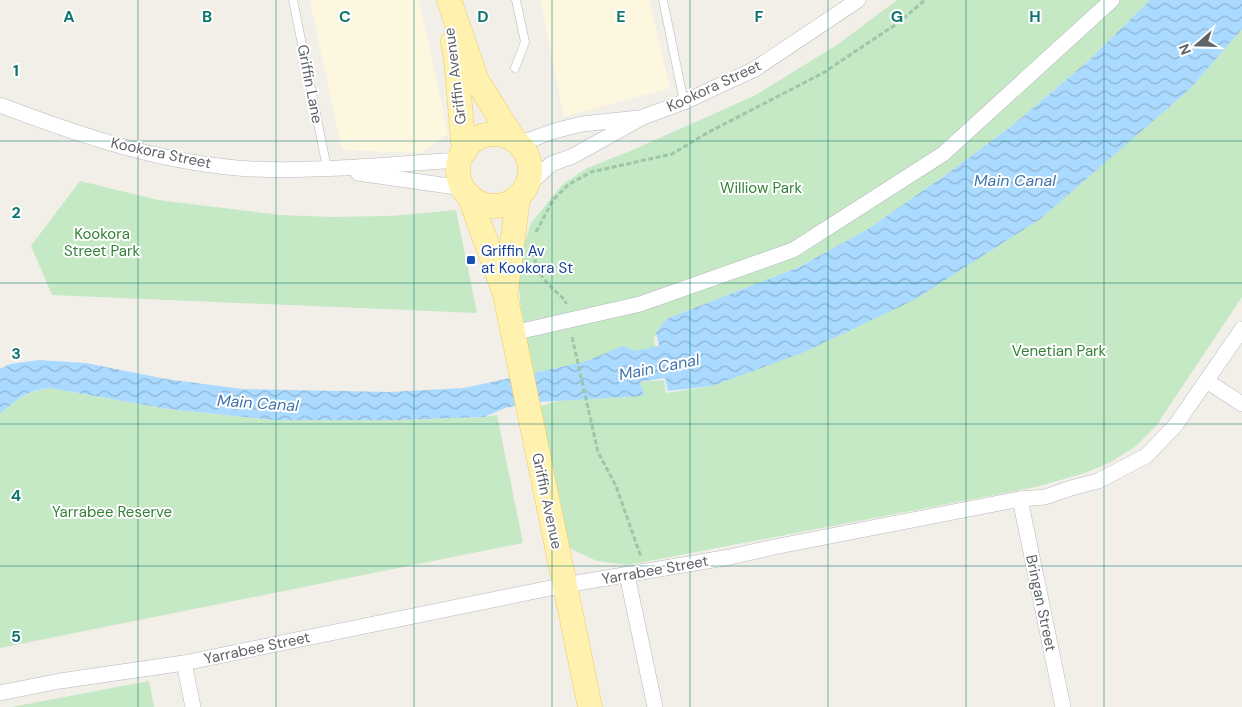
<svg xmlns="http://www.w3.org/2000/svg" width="1242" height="707" viewBox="0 0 1242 707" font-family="'DM Sans',sans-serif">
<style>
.commercial{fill:#fef7e0}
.park{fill:#c5e8c5}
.water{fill:url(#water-waves)}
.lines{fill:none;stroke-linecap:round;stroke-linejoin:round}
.lane-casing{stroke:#b5b8bc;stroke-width:9}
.street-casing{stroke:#b5b8bc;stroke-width:16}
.primary-casing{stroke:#f2c960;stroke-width:25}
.path{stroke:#9cc7a9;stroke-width:3;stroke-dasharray:5 2.5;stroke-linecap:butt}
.lane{stroke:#fff;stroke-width:8}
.street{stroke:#fff;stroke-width:15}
.primary{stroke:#fff2af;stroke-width:24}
.grid{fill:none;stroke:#0f766e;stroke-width:1;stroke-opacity:0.55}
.transit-dot{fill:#1a4fb4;stroke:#fff;stroke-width:2}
.labels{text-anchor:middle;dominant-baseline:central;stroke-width:4;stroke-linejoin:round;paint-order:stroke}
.street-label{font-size:15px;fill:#5f6368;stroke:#fff}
.park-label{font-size:15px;fill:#348238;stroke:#fff}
.transit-label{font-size:15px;fill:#164399;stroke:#fff;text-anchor:start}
.water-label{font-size:16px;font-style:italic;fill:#4174aa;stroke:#fff}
.grid-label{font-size:16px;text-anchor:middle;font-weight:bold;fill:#0f766e;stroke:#fff;stroke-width:4;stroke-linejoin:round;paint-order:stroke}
</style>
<defs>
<pattern id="water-waves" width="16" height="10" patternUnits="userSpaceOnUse" patternTransform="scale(1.25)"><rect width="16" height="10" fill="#aadaff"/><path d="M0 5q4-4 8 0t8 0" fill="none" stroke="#8eb4d2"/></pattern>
</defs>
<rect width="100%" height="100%" fill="#f1efe8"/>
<g class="commercial">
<polygon points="310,0 419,0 448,133 421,153 342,150"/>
<polygon points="540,0 649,0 670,88 564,117"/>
</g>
<g class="park">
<polygon points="897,0 1150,0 1086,63 1014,124 944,176 868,229 799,267 666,319 654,338 656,350 585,366 534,374 521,310 517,266 531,223 563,184 587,168 628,152 754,96 837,45"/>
<polygon points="1242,29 1242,297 1156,426 1136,446 1111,462 1085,473 1036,487 628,565 597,561 569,548 537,407 591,391 644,396 640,382 664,380 666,393 712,386 1190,89"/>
<polygon points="80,181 158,200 280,215 331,217 391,216 456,210 477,313 52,295 31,246"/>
<path d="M50,388L168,409L274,420H397L483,417L497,415L523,543L0,648V414C19,398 25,391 50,388Z"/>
<polygon points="149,681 154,707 12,707"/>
</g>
<path class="water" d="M1150,0H1242V29L1190,89L1040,219L914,300L802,353L712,386L668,391L665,378L640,382L644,396L536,402L505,408L484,417L397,420H274L168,409L50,388C25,391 19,398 0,414V369L10,364L39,360L86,363L166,379L242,389L390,392L464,388L584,362L623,346L635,351L659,346L656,333L666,319L799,267L868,229L944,176L1014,124L1086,63Z"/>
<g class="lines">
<g class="lane-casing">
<g id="lane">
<polyline points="293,0 327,168"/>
<polyline points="663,0 684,102"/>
<polyline points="515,68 525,42 516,0"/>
</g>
</g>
<g class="street-casing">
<g id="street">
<path d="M0,105C81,136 164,164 252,169C321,172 391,164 460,160"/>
<polyline points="519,144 554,131 582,124 639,118"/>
<polyline points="358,173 463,188"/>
<polyline points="526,187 551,164 573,156 643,117 684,102 755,69 858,0"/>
<polyline points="513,333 640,304 793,250 943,154 1112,0"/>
<polyline points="1208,382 1242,404"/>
<polyline points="1020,499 1063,707"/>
<polyline points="627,575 655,707"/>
<polyline points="184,663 193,707"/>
<polyline points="0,693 60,681 184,663 565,585 730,557 774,547 1020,499 1045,497 1071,488 1098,481 1146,456 1175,426 1242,329"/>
</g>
</g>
<g class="primary-casing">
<g id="primary">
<polyline points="449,0 477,81 514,140"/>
<polyline points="453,42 456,59 464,152"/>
<circle cx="494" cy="170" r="36"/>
<polyline points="469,195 505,294 590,707"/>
<polyline points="506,290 518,198"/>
</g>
</g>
<g class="path">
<polyline points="536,232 553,200 568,185 591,172 672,154 707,133 823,73 898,23 925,0"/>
<path d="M534,252C535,275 550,286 565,300L566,304"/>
<polyline points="572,337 598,452 616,486 641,557"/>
</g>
<use href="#lane" class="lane"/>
<use href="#street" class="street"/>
<use href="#primary" class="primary"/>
</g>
<path class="grid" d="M138,0V707M276,0V707M414,0V707M552,0V707M690,0V707M828,0V707M966,0V707M1104,0V707M0,141H1242M0,283H1242M0,424H1242M0,566H1242"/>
<rect class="transit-dot" x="466" y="255" width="10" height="10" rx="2.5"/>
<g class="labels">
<g class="street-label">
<text transform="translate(455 76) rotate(-97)">Griffin Avenue</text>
<text transform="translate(310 84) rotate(79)">Griffin Lane</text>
<text transform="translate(714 86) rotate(-25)">Kookora Street</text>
<text transform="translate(161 153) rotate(12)">Kookora Street</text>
<text transform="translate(547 501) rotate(78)">Griffin Avenue</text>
<text transform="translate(655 570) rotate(-10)">Yarrabee Street</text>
<text transform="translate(1041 603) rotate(78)">Bringan Street</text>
<text transform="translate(257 648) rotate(-12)">Yarrabee Street</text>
</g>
<g class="park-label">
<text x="761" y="188">Williow Park</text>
<text x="102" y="234">Kookora<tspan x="102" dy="17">Street Park</tspan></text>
<text x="1059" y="351">Venetian Park</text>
<text x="112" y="512">Yarrabee Reserve</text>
</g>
<g class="transit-label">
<text x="481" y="251">Griffin Av<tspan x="481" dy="17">at Kookora St</tspan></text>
</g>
<g class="water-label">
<text x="1015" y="180">Main Canal</text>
<text transform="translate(659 367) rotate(-11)">Main Canal</text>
<text transform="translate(258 403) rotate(4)">Main Canal</text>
</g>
</g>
<g class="grid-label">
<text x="69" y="22">A</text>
<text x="207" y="22">B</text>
<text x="345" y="22">C</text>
<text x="483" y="22">D</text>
<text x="621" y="22">E</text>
<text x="759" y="22">F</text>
<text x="897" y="22">G</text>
<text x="1035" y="22">H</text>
<text x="16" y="76">1</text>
<text x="16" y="218">2</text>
<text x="16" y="359">3</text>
<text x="16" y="501">4</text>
<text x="16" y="642">5</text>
</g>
<g transform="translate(1197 45) rotate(250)" stroke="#ffffff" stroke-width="4" paint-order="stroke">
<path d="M0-4L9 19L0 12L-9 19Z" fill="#5f6368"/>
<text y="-8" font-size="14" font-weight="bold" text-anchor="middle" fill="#5f6368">N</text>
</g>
</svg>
